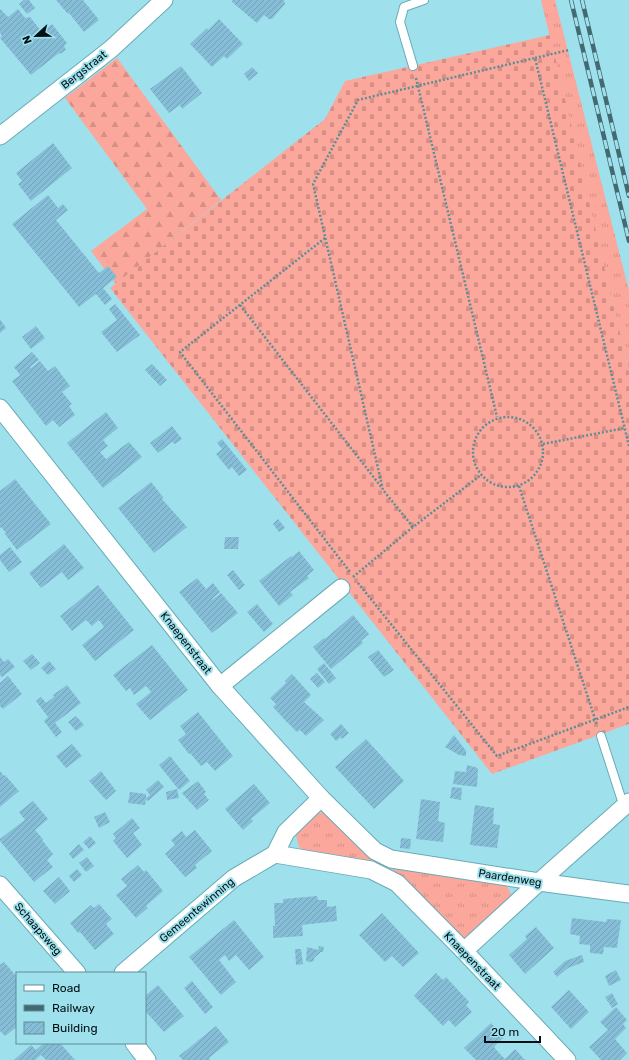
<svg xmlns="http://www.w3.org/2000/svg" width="629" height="1060" viewBox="0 0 629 1060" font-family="Rubik,sans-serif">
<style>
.grass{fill:url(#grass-tufts)}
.forest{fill:url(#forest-firs)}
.cemetery{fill:url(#cemetery-stones)}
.building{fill:url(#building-hatch)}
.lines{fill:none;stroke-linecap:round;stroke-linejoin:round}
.lane-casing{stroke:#69abb6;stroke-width:10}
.street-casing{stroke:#69abb6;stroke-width:19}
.path{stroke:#5e8d95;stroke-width:2.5;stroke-dasharray:2 2;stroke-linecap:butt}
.lane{stroke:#fff;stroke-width:8}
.street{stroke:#fff;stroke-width:17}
.rail-casing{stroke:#446a71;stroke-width:4.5}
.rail{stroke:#9ee1ec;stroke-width:3;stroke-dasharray:9;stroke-linecap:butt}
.labels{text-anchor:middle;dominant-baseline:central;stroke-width:4;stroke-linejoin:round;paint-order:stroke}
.street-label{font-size:11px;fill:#001014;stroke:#9ee1ec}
</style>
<defs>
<pattern id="grass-tufts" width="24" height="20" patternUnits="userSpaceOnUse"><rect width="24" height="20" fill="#fba79b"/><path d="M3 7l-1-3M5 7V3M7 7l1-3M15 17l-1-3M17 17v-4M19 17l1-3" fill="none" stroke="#d58f85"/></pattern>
<pattern id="forest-firs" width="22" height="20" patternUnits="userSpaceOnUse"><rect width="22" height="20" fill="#fba79b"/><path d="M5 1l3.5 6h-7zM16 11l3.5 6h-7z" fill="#d58f85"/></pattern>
<pattern id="cemetery-stones" width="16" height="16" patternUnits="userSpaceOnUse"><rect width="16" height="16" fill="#fba79b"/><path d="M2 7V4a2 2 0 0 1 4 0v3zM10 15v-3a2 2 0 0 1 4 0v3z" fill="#d58f85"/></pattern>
<pattern id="building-hatch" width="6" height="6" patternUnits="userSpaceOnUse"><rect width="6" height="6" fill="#86bed8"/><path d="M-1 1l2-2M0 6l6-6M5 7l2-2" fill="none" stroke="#72a2b8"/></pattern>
</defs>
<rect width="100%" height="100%" fill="#9ee1ec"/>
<g class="grass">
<polygon points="541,0 555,0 629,291 629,372"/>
<polygon points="327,811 367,850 506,884 511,894 511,900 470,938 459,938 394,870 372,861 308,852 303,850 299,847 296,835 298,831 317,814"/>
</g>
<polygon class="forest" points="117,58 221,200 116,284 91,251 147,209 65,98"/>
<polygon class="cemetery" points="550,35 629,372 629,724 492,774 110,288 325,119 345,81"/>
<g class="building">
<polygon points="24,0 29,0 35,8 27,14 19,4"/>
<polygon points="56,0 83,0 99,20 84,32 69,13 68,14"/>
<polygon points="233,0 284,0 285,4 272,19 269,19 264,15 257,23 232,2"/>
<polygon points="0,9 8,17 18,9 25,18 30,17 42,32 52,24 67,43 64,46 66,50 60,54 59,53 31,75 0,38 2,36 0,33"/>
<polygon points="219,19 243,44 227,59 224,56 212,67 190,44 207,28 208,30"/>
<polygon points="181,66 202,93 182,109 180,105 169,113 150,89"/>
<polygon points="252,67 258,73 249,81 244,74"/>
<polygon points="53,143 72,168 31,201 18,184 22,181 16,173"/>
<polygon points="48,195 58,208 63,204 68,210 56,220 99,273 108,266 117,277 103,288 112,299 105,305 96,294 79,307 12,224"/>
<polygon points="115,304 140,335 117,352 101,332 117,320 109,309"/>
<polygon points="0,319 6,328 0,333"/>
<polygon points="36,326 45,338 31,349 22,337"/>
<polygon points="32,352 39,360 30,367 31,368 40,361 48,371 55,366 70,386 62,392 72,404 69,406 75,415 59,427 53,420 46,426 12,381 20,375 14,367"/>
<polygon points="152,364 167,380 160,386 145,370"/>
<polygon points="106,412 118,428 103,440 108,446 100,452 106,459 129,442 142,457 103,488 67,443"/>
<polygon points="172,426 182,439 175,444 172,442 158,453 150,443"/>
<polygon points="222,439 247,470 239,476 232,467 229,470 216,454 222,449 217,443"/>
<polygon points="15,479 51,524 17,550 5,534 6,533 1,527 0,528 0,491"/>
<polygon points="151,482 163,497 162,499 187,527 154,553 118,508"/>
<polygon points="278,519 285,528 279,532 273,524"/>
<polygon points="225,537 239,537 238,549 224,549"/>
<polygon points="64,544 84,568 68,580 62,572 41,588 29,573"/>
<polygon points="10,547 22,562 9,572 0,560 0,555"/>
<polygon points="299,551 314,570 307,576 309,578 290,592 293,595 279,606 259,581 291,556 292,557"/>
<polygon points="233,570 245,585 239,590 227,575"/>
<polygon points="197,578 206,589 213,583 220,592 212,599 212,600 221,593 238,613 212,633 179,592"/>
<polygon points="98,585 134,630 95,661 82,645 104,627 99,620 92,626 86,620 72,631 60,616"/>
<polygon points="257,604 273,624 264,632 247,612"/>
<polygon points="353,615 369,634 361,641 363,643 331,669 313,647 324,638 325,639"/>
<polygon points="152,645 188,690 150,720 136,704 151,692 146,686 134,695 130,688 126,691 113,675"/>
<polygon points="378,650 394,670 384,677 368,657"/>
<polygon points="32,654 40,663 31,670 23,661"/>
<polygon points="0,657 4,662 8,659 15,667 2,677 0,675"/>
<polygon points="49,661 56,669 48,675 41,668"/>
<polygon points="324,663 336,678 329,684 317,669"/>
<polygon points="317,673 325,682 318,688 310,679"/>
<polygon points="292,674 311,695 304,702 324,720 306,736 300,730 297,732 284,719 273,707 276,704 270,698 286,683 285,681"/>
<polygon points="8,676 22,694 3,709 0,706 0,683"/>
<polygon points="67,685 81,703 55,723 62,732 56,737 44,721 48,717 36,701 41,697 46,703 54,697 53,695"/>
<polygon points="198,712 233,756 215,771 207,762 201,766 190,753 189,754 178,740 186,734 180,726"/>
<polygon points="76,716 84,725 76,731 68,722"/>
<polygon points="341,724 349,733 342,739 341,737 336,741 330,734"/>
<polygon points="454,735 466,751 466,756 459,755 445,747"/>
<polygon points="366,739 404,781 374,809 335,767"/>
<polygon points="72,744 82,756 66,768 56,756"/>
<polygon points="170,756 190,781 179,790 159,765"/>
<polygon points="467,765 478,768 477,787 453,784 455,771 466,772"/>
<polygon points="0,771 4,776 5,775 19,791 0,807"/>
<polygon points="101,771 116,791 106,800 89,781"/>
<polygon points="158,780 164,787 148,801 146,799 145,805 128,803 130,792 146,794 146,798 150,795 146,790"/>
<polygon points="198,781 206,792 204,794 209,800 197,810 182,793"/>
<polygon points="254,784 270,803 251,819 253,821 243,830 225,809"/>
<polygon points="452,787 462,788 461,800 450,798"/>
<polygon points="177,789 179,798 167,800 166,792"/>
<polygon points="421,799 440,802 438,821 445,823 443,842 416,839"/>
<polygon points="33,801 48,819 35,830 43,839 42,840 53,854 47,860 53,867 34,882 0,841 0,839 18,825 25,820 19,812"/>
<polygon points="475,805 494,808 493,824 500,825 497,848 470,845"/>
<polygon points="105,812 110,822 99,828 94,817"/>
<polygon points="132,818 140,828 133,833 142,845 127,858 113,841 116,838 113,834"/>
<polygon points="195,830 212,851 195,865 197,868 185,877 165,854 175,845 171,840 182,831 186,837"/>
<polygon points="90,836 96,843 89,849 83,842"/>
<polygon points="401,838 411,839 410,849 400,848"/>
<polygon points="79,844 84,850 73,859 69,854"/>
<polygon points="87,857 94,866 86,872 79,863"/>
<polygon points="138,865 144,872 146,870 163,891 146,906 148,908 136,918 116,895 127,886 121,879"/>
<polygon points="77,869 82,875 74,882 69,876"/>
<polygon points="59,877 70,891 55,904 43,891"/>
<polygon points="317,896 318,900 327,900 327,907 336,906 337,921 302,925 303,936 273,938 273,926 275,926 274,903 283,903 283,899"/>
<polygon points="99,904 112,919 106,924 114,934 95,950 80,932 78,933 70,923 91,905 94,908"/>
<polygon points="382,913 419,953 403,967 392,956 385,962 359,935"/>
<polygon points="572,918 606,922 607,919 621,920 617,948 604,947 603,954 590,953 590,945 579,944 580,936 570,934"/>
<polygon points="234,920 264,957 249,970 236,955 229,961 225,955 219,960 236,982 221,995 189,957"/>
<polygon points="536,927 554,948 525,974 509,955 527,939 525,936"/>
<polygon points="319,946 324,947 323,952 321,952 314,958 314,961 310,962 306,961 307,947 318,950"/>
<polygon points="295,949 301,949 303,964 296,965"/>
<polygon points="582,955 584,962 568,968 557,977 553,972 565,961"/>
<polygon points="4,962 17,977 17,1027 5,1036 0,1031 0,965"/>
<polygon points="616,970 621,980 609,986 605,976"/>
<polygon points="436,973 443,980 446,977 469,1002 466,1005 472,1012 455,1027 449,1020 443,1026 414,996"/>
<polygon points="192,981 213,1007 205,1014 184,988"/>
<polygon points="158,985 184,1016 164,1032 147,1013 146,1014 145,1012 145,996"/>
<polygon points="569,990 589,1012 571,1029 551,1007"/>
<polygon points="612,993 618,1004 612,1008 605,997"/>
<polygon points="616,1007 627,1020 623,1024 626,1028 615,1039 627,1053 620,1060 601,1060 589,1047 608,1030 600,1022"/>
<polygon points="491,1023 504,1037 494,1047 499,1053 505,1059 515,1049 525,1060 476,1060 464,1048"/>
<polygon points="216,1026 229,1042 209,1058 210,1060 183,1060 179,1056"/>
<polygon points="44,1043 60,1043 75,1060 46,1060 41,1055 35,1060 14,1060 31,1045 36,1050"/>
</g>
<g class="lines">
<g class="lane-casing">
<g id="lane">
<polyline points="413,66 400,22 404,7 424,0"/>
<polyline points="601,736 624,807"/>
</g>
</g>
<g class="street-casing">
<g id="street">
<polyline points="0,136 111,49 164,0"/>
<polyline points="0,408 220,686 321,798 375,851 391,859 539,882 629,894"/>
<polyline points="220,686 341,588"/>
<polyline points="275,854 371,870 397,883 464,951 567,1060"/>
<polyline points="0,885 77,973"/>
<polyline points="464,951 539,882 629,802"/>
<polyline points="123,973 234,878 275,854 286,832 321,798"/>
<polyline points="134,1043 147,1060"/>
</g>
</g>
<g class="path">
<polyline points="535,58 569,50"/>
<polyline points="416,78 497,417"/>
<polyline points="325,238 180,352 350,572"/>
<polyline points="240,305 382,488"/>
<circle cx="508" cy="452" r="35"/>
<polyline points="543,444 625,428"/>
<polyline points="519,486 597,725"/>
<polyline points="413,527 383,490 313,184 358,100 535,58 629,446"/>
<polyline points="353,577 413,527 481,475"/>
<polyline points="358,583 497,756 629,707"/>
</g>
<use href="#lane" class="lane"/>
<use href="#street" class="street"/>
<g class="rail-casing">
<g id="rail">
<polyline points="571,0 629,241"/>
<polyline points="582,0 629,196"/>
</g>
</g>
<use href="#rail" class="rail"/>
</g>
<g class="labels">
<g class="street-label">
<text transform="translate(84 70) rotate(-38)">Bergstraat</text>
<text transform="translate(186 643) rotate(52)">Knaepenstraat</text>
<text transform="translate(510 878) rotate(9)">Paardenweg</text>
<text transform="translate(197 910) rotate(-40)">Gemeentewinning</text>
<text transform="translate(38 929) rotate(49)">Schaapsweg</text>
<text transform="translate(472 961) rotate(46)">Knaepenstraat</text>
</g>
</g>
<rect x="16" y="972" width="130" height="72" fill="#9ee1ec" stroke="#5f8d96"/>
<rect x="24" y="985" width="20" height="6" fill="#ffffff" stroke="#5f8d96"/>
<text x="52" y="992" font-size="12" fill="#001014">Road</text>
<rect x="24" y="1005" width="20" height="6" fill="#446a71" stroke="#5f8d96"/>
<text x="52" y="1012" font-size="12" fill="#001014">Railway</text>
<rect x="24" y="1022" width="20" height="12" fill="url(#building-hatch)" stroke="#5f8d96"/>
<text x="52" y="1032" font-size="12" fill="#001014">Building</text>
<g transform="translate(36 36) rotate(248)" stroke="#9ee1ec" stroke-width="3" paint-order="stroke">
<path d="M0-3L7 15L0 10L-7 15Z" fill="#001014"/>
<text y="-6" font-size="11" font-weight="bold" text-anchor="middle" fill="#001014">N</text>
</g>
<path d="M485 1036v6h55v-6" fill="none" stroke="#001014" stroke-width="2"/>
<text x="491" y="1036" font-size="12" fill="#001014" stroke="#9ee1ec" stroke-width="3" paint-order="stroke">20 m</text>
</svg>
